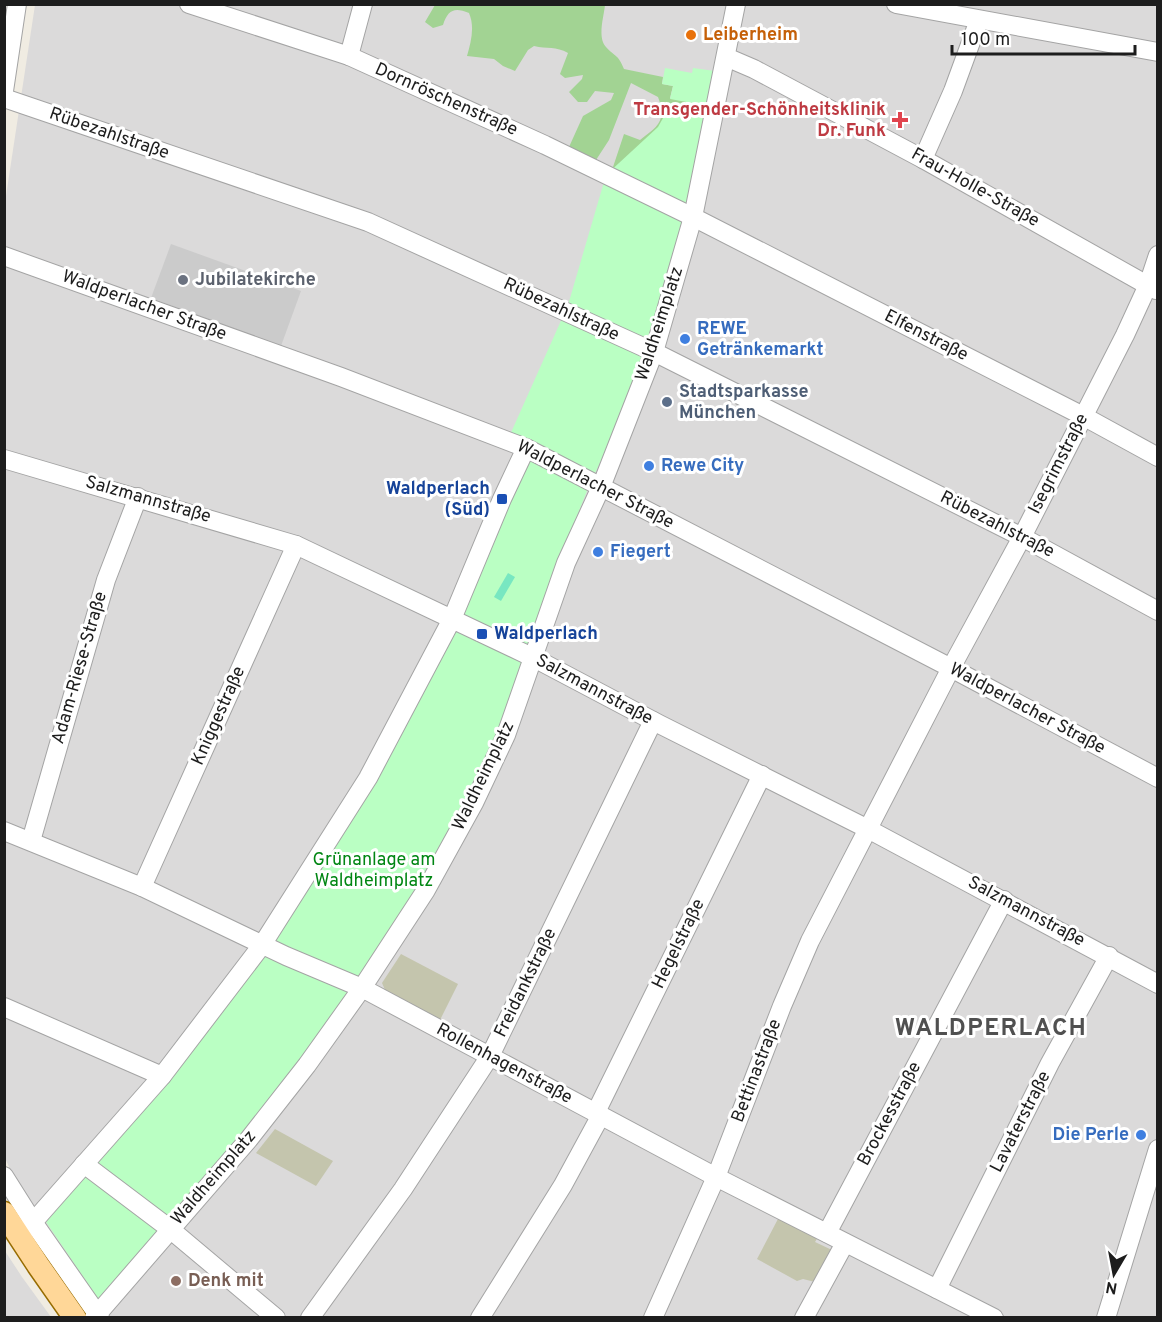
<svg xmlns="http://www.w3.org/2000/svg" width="1162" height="1322" viewBox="0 0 1162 1322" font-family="Overpass,sans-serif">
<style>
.residential{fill:#dbdada}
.religious{fill:#cbcbcb}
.construction{fill:#c4c5ad}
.forest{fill:#a2d393}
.park{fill:#baffc3}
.pitch{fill:#78e7c1}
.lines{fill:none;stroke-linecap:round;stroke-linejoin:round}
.minor-casing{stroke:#a4a4a4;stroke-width:20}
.major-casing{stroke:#976c00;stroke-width:25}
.minor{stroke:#fff;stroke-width:18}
.major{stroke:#ffd798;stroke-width:22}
.food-dot{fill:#e8710a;stroke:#fff;stroke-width:2}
.health-dot{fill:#e0444e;stroke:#fff;stroke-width:2}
.worship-dot{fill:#6b7280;stroke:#fff;stroke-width:2}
.shop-dot{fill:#3f7fe0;stroke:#fff;stroke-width:2}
.service-dot{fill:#5c6f8a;stroke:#fff;stroke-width:2}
.transit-dot{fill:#1a4fb4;stroke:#fff;stroke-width:2}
.education-dot{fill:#8d6e63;stroke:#fff;stroke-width:2}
.labels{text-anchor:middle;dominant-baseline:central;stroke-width:6;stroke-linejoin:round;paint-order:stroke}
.food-label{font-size:18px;font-weight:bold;fill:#c56008;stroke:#fff;text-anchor:start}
.street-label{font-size:18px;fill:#1d1d1d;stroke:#fff}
.health-label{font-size:18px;font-weight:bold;fill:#be3a42;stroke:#fff;text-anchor:end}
.worship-label{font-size:18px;font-weight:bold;fill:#5b616d;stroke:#fff;text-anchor:start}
.shop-label{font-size:18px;font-weight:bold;fill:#366cbe;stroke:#fff;text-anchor:start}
.service-label{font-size:18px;font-weight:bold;fill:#4e5e75;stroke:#fff;text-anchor:start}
.transit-label{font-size:18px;font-weight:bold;fill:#164399;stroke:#fff;text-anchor:end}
.park-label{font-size:18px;fill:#018613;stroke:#fff}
.education-label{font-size:18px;font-weight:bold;fill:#785e54;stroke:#fff;text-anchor:start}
.district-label{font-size:24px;font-weight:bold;letter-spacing:1.5px;fill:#505050;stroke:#fff}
</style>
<rect width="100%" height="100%" fill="#f0ece2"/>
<g class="residential">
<polygon points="35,5 1157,5 1157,1317 110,1317 95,1302 15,1180 5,1158 4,209"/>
<polygon points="5,1251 22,1277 51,1317 5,1317"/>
</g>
<polygon class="religious" points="171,244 301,291 281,346 151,298"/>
<g class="construction">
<polygon points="401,954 458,984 440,1020 385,990 382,983"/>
<polygon points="275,1129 333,1161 316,1186 256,1153"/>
<polygon points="779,1217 818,1237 815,1242 832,1250 815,1282 803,1279 797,1281 757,1259"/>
</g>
<path class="forest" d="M435,5H605C604,16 597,38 606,47C615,57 618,54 624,69L663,77L662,84L673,86L670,98L709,106L666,195L613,167L624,134L640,140C658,126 667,121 658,97L631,83L609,140L596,160L569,147L583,116L611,100L614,93L595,91L587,102H578L569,92L582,79L583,75L565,78L560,74L568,53C556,46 547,49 534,46L528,50L515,71L503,66L494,59L467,56C471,42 475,27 469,13C454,7 448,10 443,25L433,28L425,22Z"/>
<g class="park">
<polygon points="665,68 692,73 693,68 715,71 709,106 670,99 673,86 662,84"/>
<polygon points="667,111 705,117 685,215 646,349 606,451 591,481 559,561 499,732 467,800 418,890 361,977 245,1134 99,1300 46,1222 160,1089 260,959 465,607 524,471 509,437 568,305 606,175 658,127"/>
</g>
<polygon class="pitch" points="508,573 515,577 501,601 494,597"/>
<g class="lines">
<g class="minor-casing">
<g id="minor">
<polyline points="189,4 349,56 545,145 693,217 1083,416 1158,457"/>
<polyline points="896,4 1158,52"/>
<polyline points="349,56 363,4"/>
<polyline points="726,57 754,69 923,159 1156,290"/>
<polyline points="4,91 17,4"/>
<polyline points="4,98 368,222 654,352 1022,537 1158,611"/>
<polyline points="923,159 953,91 979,20"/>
<polyline points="4,256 341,377 526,448 951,668 1158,778"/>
<polyline points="4,459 296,545 534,658 659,724 868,829 1158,984"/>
<polyline points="4,831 142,887 286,956 362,988 716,1177 994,1318"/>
<polyline points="31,841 106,580 138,497"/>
<polyline points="142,887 296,545"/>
<polyline points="4,1007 162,1076"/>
<polyline points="596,1112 762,775"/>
<polyline points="84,1164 170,1229 276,1318"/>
<polyline points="4,1176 33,1222 100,1318"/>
<polyline points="827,1233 1004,900"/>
<polyline points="18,1235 27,1229 162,1076 262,945 368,778 452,619 502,499 526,448"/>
<polyline points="937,1289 1050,1063 1109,956"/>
<polyline points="94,1318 249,1139 307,1065 362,988 426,890 474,803 506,735 566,563 601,487 654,352 693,217 736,4"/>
<polyline points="310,1318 403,1189 490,1056 653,721"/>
<polyline points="480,1318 563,1185 601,1115"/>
<polyline points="653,1318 716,1177 782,1006 810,941 951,668 1022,537 1125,335 1148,285 1158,255"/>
<polyline points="804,1318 845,1243"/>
<polyline points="1106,1318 1158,1149"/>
</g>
</g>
<g class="major-casing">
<polyline id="major" points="4,1213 38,1265 75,1318"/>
</g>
<use href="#minor" class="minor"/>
<use href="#major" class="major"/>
</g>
<circle class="food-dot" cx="691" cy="35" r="6"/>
<path class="health-dot" d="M897 111h6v6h6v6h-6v6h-6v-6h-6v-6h6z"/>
<circle class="worship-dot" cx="183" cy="280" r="6"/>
<g class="shop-dot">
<circle cx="685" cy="339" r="6"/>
<circle cx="649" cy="466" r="6"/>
<circle cx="598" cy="552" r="6"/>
<circle cx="1141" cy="1135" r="6"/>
</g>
<circle class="service-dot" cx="667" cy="402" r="6"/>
<g class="transit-dot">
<rect x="496" y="493" width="12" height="12" rx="3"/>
<rect x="476" y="628" width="12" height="12" rx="3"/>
</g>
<circle class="education-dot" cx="176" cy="1281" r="6"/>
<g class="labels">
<g class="food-label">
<text x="703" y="35">Leiberheim</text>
</g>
<g class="street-label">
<text transform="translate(446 100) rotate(24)">Dornröschenstraße</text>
<text transform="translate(109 134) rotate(19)">Rübezahlstraße</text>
<text transform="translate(975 188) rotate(29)">Frau-Holle-Straße</text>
<text transform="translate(144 306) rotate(20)">Waldperlacher Straße</text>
<text transform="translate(561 310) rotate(25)">Rübezahlstraße</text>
<text transform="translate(660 324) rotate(-72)">Waldheimplatz</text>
<text transform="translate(926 336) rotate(27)">Elfenstraße</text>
<text transform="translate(1059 464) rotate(-63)">Isegrimstraße</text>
<text transform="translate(595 485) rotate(27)">Waldperlacher Straße</text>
<text transform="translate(148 500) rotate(16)">Salzmannstraße</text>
<text transform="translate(997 525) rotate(27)">Rübezahlstraße</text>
<text transform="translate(80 668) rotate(-74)">Adam-Riese-Straße</text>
<text transform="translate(594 690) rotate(28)">Salzmannstraße</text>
<text transform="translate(1027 709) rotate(28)">Waldperlacher Straße</text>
<text transform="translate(219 716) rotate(-66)">Kniggestraße</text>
<text transform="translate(484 776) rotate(-64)">Waldheimplatz</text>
<text transform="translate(1026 912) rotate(28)">Salzmannstraße</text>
<text transform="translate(679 944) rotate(-64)">Hegelstraße</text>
<text transform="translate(526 983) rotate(-64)">Freidankstraße</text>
<text transform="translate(504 1064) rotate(28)">Rollenhagenstraße</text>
<text transform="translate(757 1071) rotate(-69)">Bettinastraße</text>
<text transform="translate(890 1114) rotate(-62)">Brockesstraße</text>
<text transform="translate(1021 1122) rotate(-63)">Lavaterstraße</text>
<text transform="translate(214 1178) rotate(-49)">Waldheimplatz</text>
</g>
<g class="health-label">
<text x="886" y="110">Transgender-Schönheitsklinik<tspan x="886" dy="21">Dr. Funk</tspan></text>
</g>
<g class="worship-label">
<text x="195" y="280">Jubilatekirche</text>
</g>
<g class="shop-label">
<text x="697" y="329">REWE<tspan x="697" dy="21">Getränkemarkt</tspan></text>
<text x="661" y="466">Rewe City</text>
<text x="610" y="552">Fiegert</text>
<text x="1129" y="1135" text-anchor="end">Die Perle</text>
</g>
<g class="service-label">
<text x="679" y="392">Stadtsparkasse<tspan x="679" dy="21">München</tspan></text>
</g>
<g class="transit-label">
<text x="490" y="489">Waldperlach<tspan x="490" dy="21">(Süd)</tspan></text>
<text x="494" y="634" text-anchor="start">Waldperlach</text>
</g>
<g class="park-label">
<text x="374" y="860">Grünanlage am<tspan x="374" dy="21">Waldheimplatz</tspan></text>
</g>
<g class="education-label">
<text x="188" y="1281">Denk mit</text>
</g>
<g class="district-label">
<text x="991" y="1029">WALDPERLACH</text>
</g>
</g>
<rect width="1162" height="1322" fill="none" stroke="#1d1d1d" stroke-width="12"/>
<g transform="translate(1114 1274) rotate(190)" stroke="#ffffff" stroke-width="4.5" paint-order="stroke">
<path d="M0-4.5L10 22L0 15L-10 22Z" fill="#1d1d1d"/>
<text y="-9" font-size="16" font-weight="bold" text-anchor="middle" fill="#1d1d1d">N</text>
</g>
<path d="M952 45v9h183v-9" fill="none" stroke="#1d1d1d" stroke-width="3"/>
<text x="961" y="45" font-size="18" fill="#1d1d1d" stroke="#ffffff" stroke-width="4.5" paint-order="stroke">100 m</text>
</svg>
